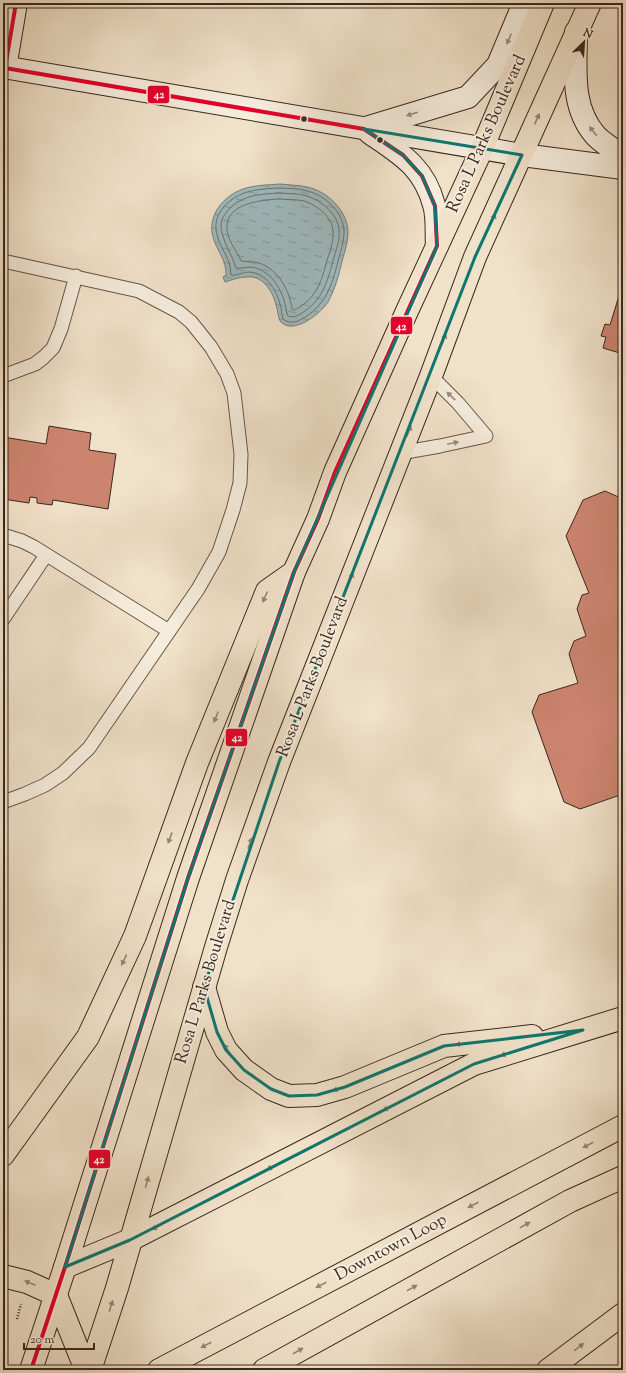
<svg xmlns="http://www.w3.org/2000/svg" width="626" height="1373" viewBox="0 0 626 1373" font-family="'Sorts Mill Goudy',serif">
<style>
.water{fill:url(#water-ripples);stroke:#76807f}
.lines{fill:none;stroke-linecap:round;stroke-linejoin:round}
.shore{stroke:#6c726f;stroke-width:1}
.building{fill:#cc846f;stroke:#3a281e}
.lane-casing{stroke:#685649;stroke-width:15}
.secondary-casing{stroke:#3a281e;stroke-width:24}
.primary-casing{stroke:#3a281e;stroke-width:24}
.highway-casing{stroke:#3a281e;stroke-width:24}
.path{stroke:#3a281e;stroke-width:2.5;stroke-dasharray:1 2;stroke-linecap:butt}
.lane{stroke:#f5ecdc;stroke-width:13}
.secondary{stroke:#f5ecdc;stroke-width:22}
.primary{stroke:#f0e1c9;stroke-width:22}
.highway{stroke:#f0e1c9;stroke-width:22}
.bus-1-casing{stroke:#f5ecdc;stroke-width:7}
.bus-1{stroke:#e4002b;stroke-width:4}
.oneway{fill:#988a7d}
.oneway2{fill:#958474}
.marked{fill:none;stroke:#0f766e;stroke-width:3;stroke-linejoin:round}
.bus-dot{fill:#3a281e;stroke:#f5ecdc;stroke-width:1.5}
.labels{text-anchor:middle;dominant-baseline:central;stroke-width:4;stroke-linejoin:round;paint-order:stroke}
.street-label{font-size:17px;fill:#3a281e;stroke:#f5ecdc}
.line-badge{stroke:#f5ecdc;stroke-width:1.5}
.badge-label{font-size:11px;text-anchor:middle;font-weight:bold;fill:#fff}
</style>
<defs>
<pattern id="water-ripples" width="26" height="14" patternUnits="userSpaceOnUse"><rect width="26" height="14" fill="#9ebbc0"/><path d="M2 4q2-2 4 0t4 0M15 11q2-2 4 0t4 0" fill="none" stroke="#82989b"/></pattern>
</defs>
<rect width="100%" height="100%" fill="#f0e1c9"/>
<filter id="stains"><feTurbulence type="fractalNoise" baseFrequency=".005" numOctaves="4"/><feColorMatrix values="0 0 0 0 .2 0 0 0 0 .09 0 0 0 0 .02 0 0 0 .5 -.17"/></filter>
<radialGradient id="worn" r=".72"><stop offset=".6" stop-color="#630" stop-opacity="0"/><stop offset="1" stop-color="#630" stop-opacity=".3"/></radialGradient>
<path class="water" d="M280,184C289,185 298,185 307,187C327,191 347,210 348,231C348,242 345,251 342,261C339,275 335,289 328,302C320,314 293,336 280,321C278,316 278,311 276,305C273,292 263,275 247,277C239,277 232,280 225,282L223,277L226,275C227,261 217,251 213,237C207,216 223,196 243,189C255,185 267,185 280,184Z"/>
<g class="lines">
<g class="shore">
<path d="M280,188C289,189 298,188 307,191C325,195 343,212 344,231C344,241 341,251 338,261C332,286 325,307 300,320C295,323 288,323 283,319C281,314 282,309 280,304C276,289 266,273 249,272C243,272 236,276 231,275C230,271 231,267 229,263C226,253 219,245 217,234C214,225 217,215 223,208C238,190 258,189 280,188Z"/>
<path d="M280,193C289,194 299,193 307,196C322,201 338,214 339,230C340,239 337,248 334,257C328,280 323,300 302,313C297,316 293,318 288,316C286,312 286,308 285,304C281,287 269,269 251,267C246,267 240,269 236,268C233,256 225,246 222,233C220,226 221,218 226,213C239,195 260,194 280,193Z"/>
<path d="M279,199C287,200 296,199 304,201C317,205 332,217 333,231C334,242 329,253 326,264C321,284 314,301 294,310L292,309C290,291 278,269 259,263C253,261 246,262 241,261C237,251 228,241 227,230C224,203 262,200 279,199Z"/>
</g>
</g>
<g class="building">
<polygon points="623,283 623,354 603,348 606,337 601,336 605,324 610,325"/>
<polygon points="49,426 91,433 89,450 116,454 108,509 53,500 52,505 37,503 37,498 30,497 29,503 3,499 3,437 46,444"/>
<polygon points="605,491 623,499 623,794 580,809 564,802 532,712 539,695 578,683 569,654 574,641 586,636 577,609 582,595 589,593 566,536 583,500"/>
</g>
<g class="lines">
<g class="lane-casing">
<g id="lane">
<polyline points="3,261 139,291 179,312 191,322 211,347 227,374 234,393 241,454 240,483 233,510 219,552 198,589 89,748 63,773 45,785 25,794 3,802"/>
<polyline points="3,376 35,364 44,357 53,348 61,329 76,276"/>
<polyline points="400,453 440,446 486,436 458,403 431,376"/>
<polyline points="3,535 22,541 34,547 169,631"/>
<polyline points="3,619 46,555"/>
</g>
</g>
<g class="secondary-casing">
<g id="secondary">
<path d="M576,32C576,68 570,107 596,136C604,144 614,150 623,156"/>
<polyline points="3,67 522,155 623,168"/>
<polyline points="5,68 16,3"/>
<polyline points="369,127 468,97 498,65 524,3"/>
<path d="M370,133C401,154 424,167 434,205C438,217 436,234 437,246"/>
</g>
</g>
<g class="primary-casing">
<g id="primary">
<polyline points="31,1370 65,1267 188,878 294,572 318,519 335,472 407,311 482,149 543,3"/>
<polyline points="90,1370 117,1288 216,947 237,880 279,762 431,376 475,257 590,3"/>
</g>
</g>
<g class="highway-casing">
<g id="highway">
<polyline points="204,987 217,1032 226,1050 244,1070 271,1089 289,1096 317,1095 345,1087 444,1046 532,1036"/>
<polyline points="3,1155 88,1037 135,936 197,763 267,591 294,572"/>
<polyline points="65,1267 130,1240 474,1064 623,1018"/>
<polyline points="3,1276 27,1282 56,1295 86,1370"/>
<polyline points="159,1370 623,1126"/>
<polyline points="264,1370 570,1201 623,1177"/>
<polyline points="548,1370 623,1314"/>
</g>
</g>
<polyline class="path" points="17,1319 21,1304"/>
<use href="#lane" class="lane"/>
<use href="#secondary" class="secondary"/>
<use href="#primary" class="primary"/>
<use href="#highway" class="highway"/>
<g class="bus-1-casing">
<polyline id="bus-1" points="16,3 5,68 364,129 403,155 422,176 435,206 437,246 335,472 318,519 294,572 188,878 65,1267 31,1370"/>
</g>
<use href="#bus-1" class="bus-1"/>
</g>
<defs><path id="oneway-solid" d="M-6-.8H1V-3.2L6.5 0L1 3.2V.8H-6Z"/></defs>
<g class="oneway">
<use href="#oneway-solid" transform="translate(509 39) rotate(113)"/>
<use href="#oneway-solid" transform="translate(412 114) rotate(163)"/>
<use href="#oneway-solid" transform="translate(593 131) rotate(-128)"/>
<use href="#oneway-solid" transform="translate(451 396) rotate(-136)"/>
<use href="#oneway-solid" transform="translate(453 443) rotate(-12)"/>
</g>
<g class="oneway2">
<use href="#oneway-solid" transform="translate(537 119) rotate(-66)"/>
<use href="#oneway-solid" transform="translate(493 219) rotate(-65)"/>
<use href="#oneway-solid" transform="translate(444 339) rotate(-70)"/>
<use href="#oneway-solid" transform="translate(409 431) rotate(-69)"/>
<use href="#oneway-solid" transform="translate(351 578) rotate(-69)"/>
<use href="#oneway-solid" transform="translate(265 597) rotate(114)"/>
<use href="#oneway-solid" transform="translate(216 717) rotate(112)"/>
<use href="#oneway-solid" transform="translate(170 838) rotate(110)"/>
<use href="#oneway-solid" transform="translate(250 843) rotate(-70)"/>
<use href="#oneway-solid" transform="translate(124 960) rotate(115)"/>
<use href="#oneway-solid" transform="translate(461 1044) rotate(174)"/>
<use href="#oneway-solid" transform="translate(227 1049) rotate(-123)"/>
<use href="#oneway-solid" transform="translate(506 1054) rotate(163)"/>
<use href="#oneway-solid" transform="translate(338 1089) rotate(163)"/>
<use href="#oneway-solid" transform="translate(388 1108) rotate(153)"/>
<use href="#oneway-solid" transform="translate(588 1145) rotate(152)"/>
<use href="#oneway-solid" transform="translate(272 1167) rotate(153)"/>
<use href="#oneway-solid" transform="translate(147 1182) rotate(-74)"/>
<use href="#oneway-solid" transform="translate(473 1205) rotate(152)"/>
<use href="#oneway-solid" transform="translate(525 1225) rotate(-29)"/>
<use href="#oneway-solid" transform="translate(157 1227) rotate(153)"/>
<use href="#oneway-solid" transform="translate(30 1283) rotate(-158)"/>
<use href="#oneway-solid" transform="translate(321 1285) rotate(152)"/>
<use href="#oneway-solid" transform="translate(412 1288) rotate(-29)"/>
<use href="#oneway-solid" transform="translate(111 1306) rotate(-72)"/>
<use href="#oneway-solid" transform="translate(206 1345) rotate(152)"/>
<use href="#oneway-solid" transform="translate(579 1347) rotate(-37)"/>
<use href="#oneway-solid" transform="translate(298 1351) rotate(-29)"/>
</g>
<path class="marked" d="M364,129L522,155L475,257L279,762L204,987L217,1032L226,1050L244,1070L271,1089L289,1096L317,1095L345,1087L444,1046L583,1030L474,1064L130,1240L65,1267L188,878L294,572L437,246L435,206L422,176L403,155Z"/>
<g class="bus-dot">
<circle cx="304" cy="119" r="3.5"/>
<circle cx="380" cy="140" r="3.5"/>
</g>
<g class="labels">
<g class="street-label">
<text transform="translate(487 134) rotate(-66)">Rosa L Parks Boulevard</text>
<text transform="translate(313 677) rotate(-69)">Rosa L Parks Boulevard</text>
<text transform="translate(206 982) rotate(-73)">Rosa L Parks Boulevard</text>
<text transform="translate(391 1248) rotate(-28)">Downtown Loop</text>
</g>
</g>
<g class="line-badge">
<rect x="147" y="85" width="23" height="19" rx="4" fill="#e4002b"/>
<rect x="390" y="316" width="23" height="19" rx="4" fill="#e4002b"/>
<rect x="225" y="728" width="23" height="19" rx="4" fill="#e4002b"/>
<rect x="88" y="1149" width="23" height="20" rx="4" fill="#e4002b"/>
</g>
<g class="badge-label">
<text x="159" y="98">42</text>
<text x="401" y="330">42</text>
<text x="237" y="741">42</text>
<text x="99" y="1163">42</text>
</g>
<rect width="626" height="1373" fill="none" stroke="#f0e1c9" stroke-width="16"/>
<rect x="4" y="4" width="618" height="1365" fill="none" stroke="#3a281e" stroke-width="2"/>
<rect x="8" y="8" width="610" height="1357" fill="none" stroke="#3a281e"/>
<g transform="translate(584 42) rotate(25)" stroke="#f5ecdc" stroke-width="3" paint-order="stroke">
<path d="M0-3L7 15L0 10L-7 15Z" fill="#3a281e"/>
<text y="-6" font-size="11" font-weight="bold" text-anchor="middle" fill="#3a281e">N</text>
</g>
<path d="M24 1343v6h70v-6" fill="none" stroke="#3a281e" stroke-width="2"/>
<text x="30" y="1343" font-size="12" fill="#3a281e" stroke="#f5ecdc" stroke-width="3" paint-order="stroke">20 m</text>
<rect width="100%" height="100%" filter="url(#stains)"/>
<rect width="100%" height="100%" fill="url(#worn)"/>
</svg>
